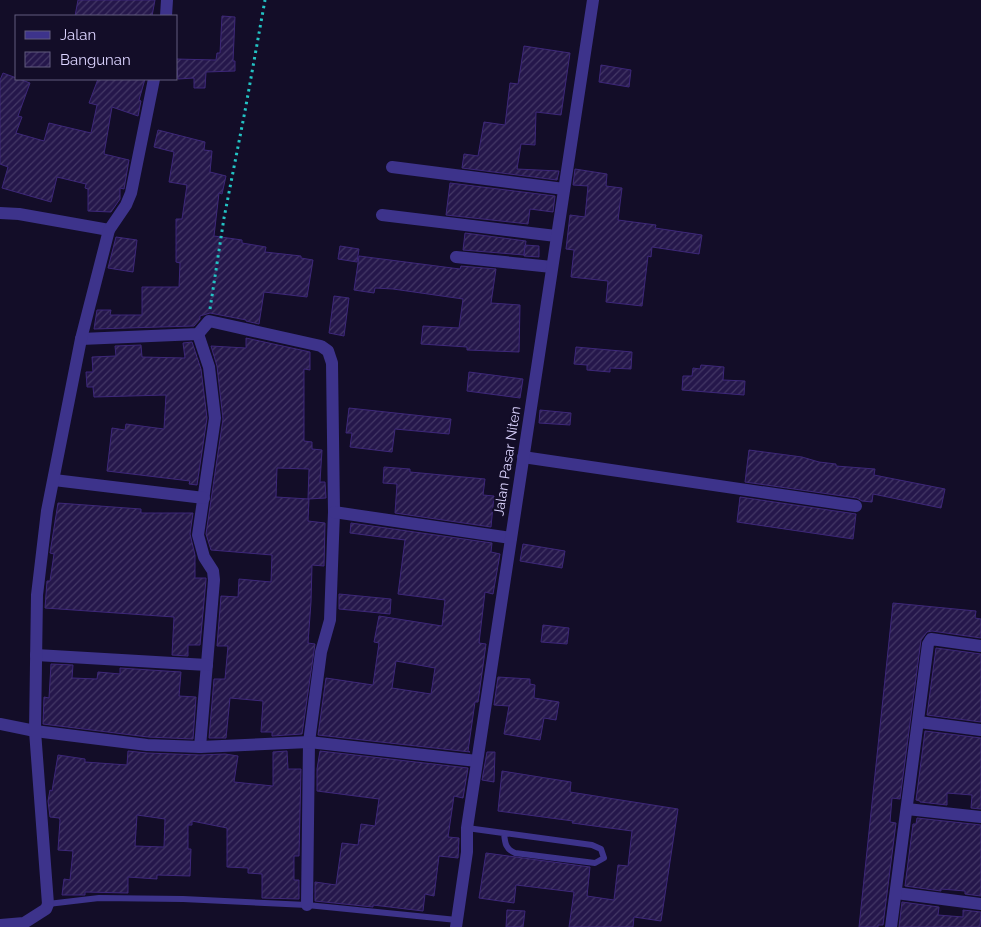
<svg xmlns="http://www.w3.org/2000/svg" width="981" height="927" viewBox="0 0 981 927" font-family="Raleway,sans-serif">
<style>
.building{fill:url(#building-hatch);stroke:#3d2779;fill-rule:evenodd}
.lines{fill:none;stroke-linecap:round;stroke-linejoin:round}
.path{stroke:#23c3c4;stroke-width:3;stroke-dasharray:2.5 4;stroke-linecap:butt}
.lane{stroke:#3d338b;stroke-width:6}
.street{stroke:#3d338b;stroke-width:12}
.labels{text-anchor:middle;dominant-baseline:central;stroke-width:4.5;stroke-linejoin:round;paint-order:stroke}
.street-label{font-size:14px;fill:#dcd4ff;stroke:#130d28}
</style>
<defs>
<pattern id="building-hatch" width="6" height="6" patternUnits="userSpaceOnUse" patternTransform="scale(1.25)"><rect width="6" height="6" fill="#25174b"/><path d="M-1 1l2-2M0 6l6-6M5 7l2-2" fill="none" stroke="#443866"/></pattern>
</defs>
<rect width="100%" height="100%" fill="#130d28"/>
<g class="building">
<polygon points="78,0 155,0 152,16 75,16"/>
<polygon points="222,16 235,17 233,61 235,61 235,71 206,72 205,88 194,88 194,78 178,79 176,59 216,60 217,53 220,53"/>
<polygon points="524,46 570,53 561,115 536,112 535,145 521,144 517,169 559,171 557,180 462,168 464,154 478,156 484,122 505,125 510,83 518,84"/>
<polygon points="601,65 631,70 629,87 599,82"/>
<polygon points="3,73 30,83 18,116 22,117 16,133 44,141 49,123 91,133 97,105 89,103 98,79 145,79 139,100 141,101 138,116 112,107 104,154 129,160 124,189 120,188 120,199 111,212 88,211 88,189 85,188 86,184 57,177 51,202 2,188 8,167 0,164 0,80"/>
<polygon points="158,130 205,142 204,150 212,151 210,172 226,176 222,194 219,193 214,236 242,240 242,243 266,247 265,252 301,256 301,258 313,260 307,297 264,292 259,324 246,321 246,320 210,313 200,316 200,319 194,326 94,329 97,310 111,310 110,315 142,315 142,287 179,287 180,263 176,262 176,219 182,219 187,185 169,182 174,152 154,147"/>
<polygon points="575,169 607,174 606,186 622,188 618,220 656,225 655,228 702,235 699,254 652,247 651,257 648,256 642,306 606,302 608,281 571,277 574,250 566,249 570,215 585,217 588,186 573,185"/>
<polygon points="450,183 555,196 553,212 530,209 528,224 446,215"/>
<polygon points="465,233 526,241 524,255 463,250"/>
<polygon points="116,237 137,240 133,272 108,268"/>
<polygon points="525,245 539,246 539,257 524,256"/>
<polygon points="340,246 359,249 357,262 338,259"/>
<polygon points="359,256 460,269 461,266 496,269 491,303 520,305 519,352 467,350 467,347 421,344 423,326 459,328 463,299 393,289 375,288 374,293 354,290"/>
<polygon points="334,296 349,298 344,336 329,333"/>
<polygon points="246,338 310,352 310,370 304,369 304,441 312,442 312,449 322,450 320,482 325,482 326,498 308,499 309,469 277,468 276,497 309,499 308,521 325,523 324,566 312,565 311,602 308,643 315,644 302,734 272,736 272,732 261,732 263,701 230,698 226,738 209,738 214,679 225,679 228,646 217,646 221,596 238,597 239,579 271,582 272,555 211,550 206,534 223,419 217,366 211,346 246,348"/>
<polygon points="192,342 201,369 207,418 197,485 189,484 190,481 107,471 112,428 125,430 126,424 164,429 166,395 94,397 93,387 87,387 86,372 93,372 92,357 116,356 115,346 141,345 142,357 185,358 183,343"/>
<polygon points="576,347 632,352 631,369 610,368 610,372 587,370 587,365 574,364"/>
<polygon points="701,365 724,367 723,380 745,381 744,395 682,390 683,376 692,376 693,368 700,369"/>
<polygon points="469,372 523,379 520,398 467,391"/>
<polygon points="349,408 451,419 449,434 395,429 392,452 350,447 352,433 346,433"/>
<polygon points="540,410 571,413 570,425 539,423"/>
<polygon points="749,450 802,457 819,462 836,464 836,466 875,469 874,475 945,489 941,508 873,494 872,502 862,501 857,498 745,482"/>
<polygon points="384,467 410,469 410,472 485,479 483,495 494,496 491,527 395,513 397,484 383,483"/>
<polygon points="740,497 856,514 853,539 737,522"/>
<polygon points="58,503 141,509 141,513 193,513 190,534 195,555 195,578 206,578 206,580 200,645 188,645 188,656 172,655 174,617 45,608 47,581 50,581 54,554 50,553"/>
<path d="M351,523L492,543L491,552L500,554L493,594L485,592L479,643L486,644L478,702H475L468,751L470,752L318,735L326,678L373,685L379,643L374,642L379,616L442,626L445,600L398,594L405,540L350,533ZM396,661L435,668L431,694L392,688Z"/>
<polygon points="523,544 565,551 562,568 520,561"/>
<polygon points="339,594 391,599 390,614 339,609"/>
<polygon points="893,603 976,611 975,618 981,619 981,638 932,631 927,632 921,640 900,799 892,798 890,822 896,823 883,925 878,925 878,927 859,927"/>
<polygon points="543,625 569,628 567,644 541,642"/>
<polygon points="936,648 981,654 981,722 927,715"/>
<polygon points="51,664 73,665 72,678 97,679 98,672 120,674 120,668 181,672 179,696 196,697 193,739 148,737 43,724 44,697 49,698"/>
<polygon points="498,677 530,679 530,684 535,685 534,698 559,702 556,720 544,718 540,740 504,734 509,706 494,705"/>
<polygon points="925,731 981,738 981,809 971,808 972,795 947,793 947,805 920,802 920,801 916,800"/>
<path d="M128,751L147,753L200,755L225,754L238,756L234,782L273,786V752L287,751L288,769H301L299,856H294V880H299V899L262,898V874L248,873V868L227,867V828L192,821V825H188V849H191L190,876L157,875V879L128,877V893L85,892V895H62L64,879L70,880L73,851L58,850L60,820L59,818L50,817L48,801L50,790L52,791L58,755L85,759V762L127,765ZM137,815L165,819L164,847L135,846Z"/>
<polygon points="320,751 468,768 463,798 454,796 448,837 459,838 458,858 439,856 434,896 425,894 423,911 373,905 373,907 315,901 315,882 336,885 342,843 358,845 361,824 375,826 379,799 317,791 317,769"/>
<polygon points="487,752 495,752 494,782 482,780"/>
<polygon points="502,771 571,782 570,792 678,809 661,921 634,917 633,927 569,927 574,892 516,885 514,903 479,898 486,853 590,867 587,896 614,900 618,865 628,866 632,831 572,823 573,821 498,811"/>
<polygon points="917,818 981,825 981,896 965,894 965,891 941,889 941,891 905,886 913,824 916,824"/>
<polygon points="902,902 939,907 938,915 963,917 963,910 981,912 980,927 899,927"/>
<polygon points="507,910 525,911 523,927 506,927"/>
</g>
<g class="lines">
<polyline class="path" points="210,309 224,218 245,111 265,0"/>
<g class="lane">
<path d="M467,828L592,845L601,849L604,858L595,863L515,853C505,849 505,842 504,833"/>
<polyline points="48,904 99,898 183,899 307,905 457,920"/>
</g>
<g class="street">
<polyline points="166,16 167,0"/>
<polyline points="392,167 564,189"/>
<polyline points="0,213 19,214 109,230"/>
<polyline points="382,215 556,236"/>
<polyline points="456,257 552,267"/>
<polyline points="198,334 209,367 215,418 198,535 204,557 213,571 214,580 200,747"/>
<polyline points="81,339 198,334 209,321 321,346 328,351 332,363 334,512 330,620 321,652 309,742 307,905"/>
<polyline points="523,457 856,506"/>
<polyline points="54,480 204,498"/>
<polyline points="334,512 511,538"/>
<polyline points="36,655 207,665"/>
<polyline points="919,722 981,730"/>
<polyline points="0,724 35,731 147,745 200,747 309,742 477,761"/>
<polyline points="907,809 981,817"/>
<polyline points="896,893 981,904"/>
<polyline points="0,925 24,923 46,909 48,904 35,731 37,595 47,511 81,339 109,230 126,205 131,193 154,79"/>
<polyline points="456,927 467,852 467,828 593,0"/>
<polyline points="891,927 928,644 931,639 981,646"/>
</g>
</g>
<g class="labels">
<g class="street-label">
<text transform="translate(507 461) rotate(-81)">Jalan Pasar Niten</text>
</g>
</g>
<rect x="15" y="15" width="162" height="65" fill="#130d28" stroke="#635d7e"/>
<rect x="25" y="31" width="25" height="8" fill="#3d338b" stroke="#635d7e"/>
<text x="60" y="40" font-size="15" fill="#dcd4ff">Jalan</text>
<rect x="25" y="52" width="25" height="15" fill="url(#building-hatch)" stroke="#635d7e"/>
<text x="60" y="65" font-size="15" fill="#dcd4ff">Bangunan</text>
</svg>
